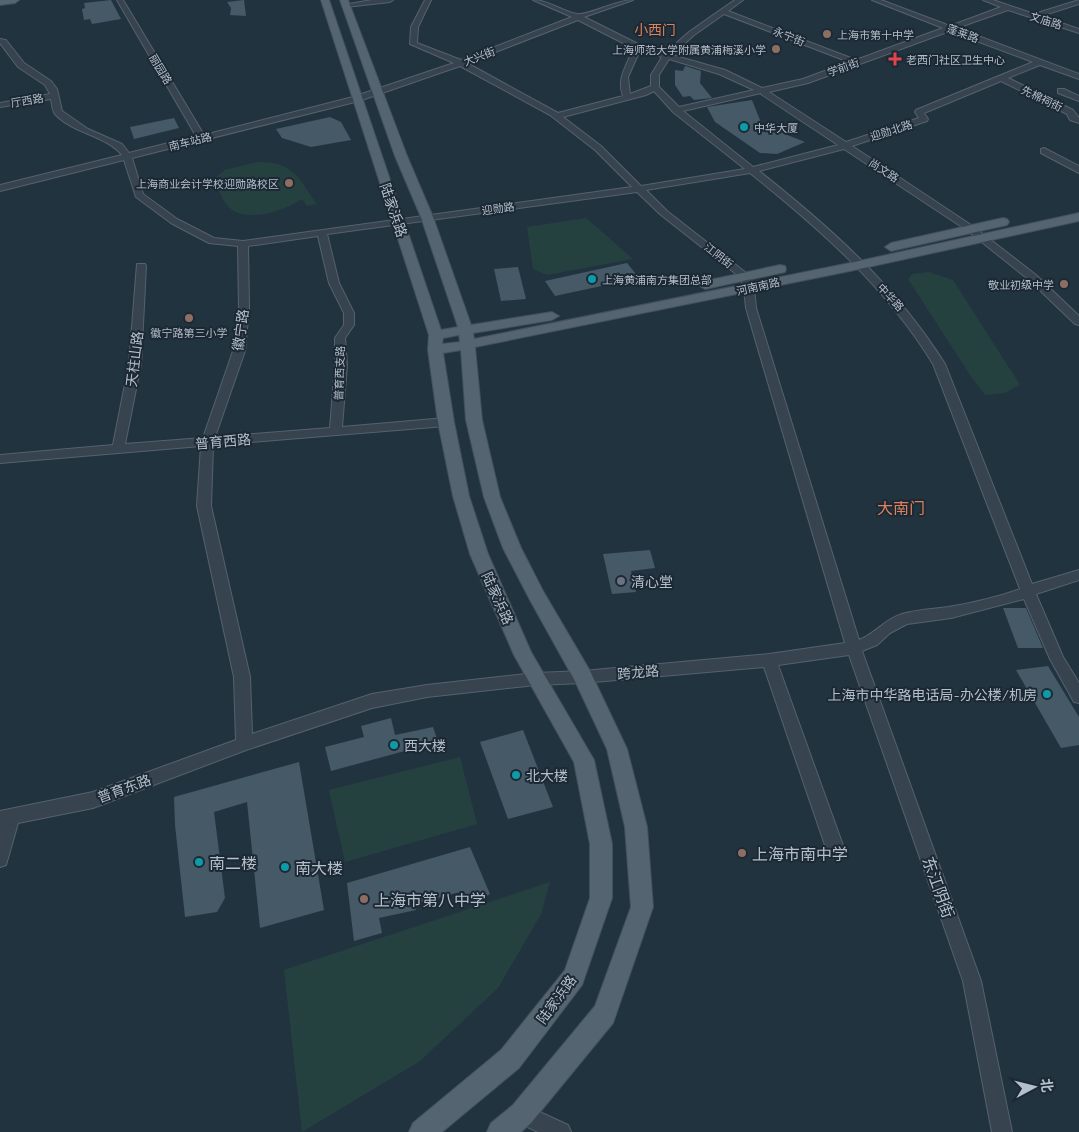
<svg xmlns="http://www.w3.org/2000/svg" width="1079" height="1132" viewBox="0 0 1079 1132" font-family="'Exo 2','Noto Sans SC',sans-serif">
<style>
.green{fill:#244140}
.building{fill:#465966}
.lines{fill:none;stroke-linecap:round;stroke-linejoin:round}
.minor-casing{stroke:#55626d;stroke-width:2}
.major-casing{stroke:#43505c;stroke-width:2}
.minor{fill:#374450;fill-rule:evenodd}
.major{fill:#546470;fill-rule:evenodd}
.education-dot{fill:#8d6e63;stroke:#1c2935;stroke-width:2}
.health-dot{fill:#e0444e;stroke:#1c2935;stroke-width:2}
.culture-dot{fill:#0f9aa8;stroke:#1c2935;stroke-width:2}
.worship-dot{fill:#6b7280;stroke:#1c2935;stroke-width:2}
.labels{text-anchor:middle;dominant-baseline:central;stroke-width:4;stroke-linejoin:round;paint-order:stroke}
.far-street-label{font-size:11px;fill:#b3bfca;stroke:#1c2935}
.far-poi-label{font-size:11px;fill:#b3bfca;stroke:#1c2935;text-anchor:start}
.far-quarter-label{font-size:14px;fill:#dd825c;stroke:#1c2935}
.street-label{font-size:14px;fill:#b3bfca;stroke:#1c2935}
.poi-label{font-size:14px;fill:#b3bfca;stroke:#1c2935;text-anchor:start}
.quarter-label{font-size:16px;fill:#dd825c;stroke:#1c2935}
.near-poi-label{font-size:16px;fill:#b3bfca;stroke:#1c2935;text-anchor:start}
.near-street-label{font-size:16px;fill:#b3bfca;stroke:#1c2935}
</style>
<rect width="100%" height="100%" fill="#223340"/>
<g class="green">
<path d="M257,162C294,161 297,177 317,204L307,206L302,199C285,210 250,223 231,209C222,203 218,187 216,177L225,170Z"/>
<polygon points="586,218 633,259 547,275 533,269 527,227"/>
<polygon points="929,272 953,280 1020,385 1004,393 985,395 970,375 908,279 912,274"/>
<polygon points="460,757 477,824 345,862 329,790"/>
<polygon points="550,882 541,914 498,988 420,1061 302,1132 284,970"/>
</g>
<g class="building">
<polygon points="111,0 121,19 92,24 90,19 84,20 82,9 85,8 84,3"/>
<polygon points="244,0 246,16 230,15 231,8 227,2"/>
<polygon points="685,66 701,71 700,83 712,98 694,100 690,96 683,97 675,85 675,70 683,71"/>
<polygon points="752,100 762,125 805,142 777,154 760,153 715,122 707,107"/>
<polygon points="330,117 341,122 351,140 311,147 282,138 276,129"/>
<polygon points="174,118 179,128 134,139 130,127"/>
<polygon points="627,263 639,278 555,296 545,281"/>
<polygon points="518,267 526,299 501,301 494,269"/>
<polygon points="650,550 655,568 631,571 636,592 612,594 603,554"/>
<polygon points="1003,608 1026,608 1043,648 1018,648"/>
<polygon points="1048,666 1079,717 1079,745 1061,748 1016,670"/>
<polygon points="391,718 395,735 433,727 438,742 331,771 325,747 364,737 361,726"/>
<polygon points="523,730 553,807 508,819 480,742"/>
<polygon points="299,762 324,910 260,928 247,802 214,812 225,898 217,912 185,917 175,825 174,797"/>
<polygon points="470,847 490,894 470,905 464,891 414,904 416,910 379,918 382,933 354,941 347,883"/>
</g>
<g class="lines">
<g class="minor-casing">
<g id="minor">
<path d="M117,0H123L204,135L353,97L454,63L410,44L411,27L425,0H431L418,27L417,43L461,60L572,17L533,0C549,0 561,11 577,14C587,16 617,0 633,0L584,17L640,45L665,53L689,32L716,13L735,0H743L728,11L856,60L943,28L872,0H881L950,26L1001,7L983,0H993L1034,14L1079,0V4L1041,16L1079,29V33L1008,10L957,28L1079,74V79L1040,65L1008,78L1073,110L1079,118V123L1070,120L1067,114L1001,81L924,113L928,119L927,121L852,146L974,227L1036,275L1079,316V325L1075,324L1028,279L968,231L844,149L759,171C831,228 895,285 945,364L1032,584L1079,570V580L1036,594L1063,657L1079,683V703L1074,702L1050,659L1024,599L951,618L907,624L890,633L877,645L862,651L981,981L1012,1132H992L963,981L849,655L778,665L845,851L842,857L836,859L830,857L827,851L764,667L583,683L536,685L427,697L372,708L246,750L93,808L18,823L6,865L0,867V811L93,792L236,740L234,677L197,506L201,446L0,463V455L113,445L129,364L137,264H145L146,266L141,364L125,444L203,438L233,351L239,308L238,246L209,243L171,223L136,197L124,160L0,191V185L122,155C106,135 73,134 55,114C52,110 52,103 51,99L0,107V103L50,94L45,85L18,67L0,43V39L6,40L24,63L51,81L57,89L62,111L88,129L122,144L129,153L196,136ZM724,14L849,62L803,79L762,88L725,70L672,55L694,35ZM578,20L633,48C628,65 616,77 623,96L558,113L467,63ZM950,31L1033,62L916,110L915,112L919,118L846,142L769,92L808,83ZM640,50L662,57L651,75V86L630,94L628,77ZM669,59L719,74L754,90L679,107L659,87V75ZM460,66L550,115L595,150L632,187L243,241L214,238L177,219L143,194L132,158L359,101ZM654,91L673,112L745,169L641,186L601,146L563,117L646,95ZM761,93V94L838,145L753,167L683,111ZM750,173C820,229 886,287 933,364L1020,589C998,597 972,603 948,607C933,609 916,610 902,614C885,619 875,634 859,640L756,308L754,288L750,276L667,211L646,190ZM637,192L661,215L740,277L744,288L746,308L845,643L769,654L583,671L536,673L427,685L372,694L252,734L250,677L211,506L213,445L446,426L452,422L446,418L342,427L347,365L345,338L354,325V313L339,283L327,234ZM318,236L329,283L344,313V325L335,338V365L330,428L215,437L245,351L249,308L248,246Z"/>
<polygon points="372,0 393,0 390,2 346,7 343,5"/>
<polygon points="1058,89 1064,89 1079,96 1079,101 1058,93"/>
<polygon points="1044,148 1079,166 1079,173 1041,153 1041,149"/>
<polygon points="522,1104 568,1125 571,1132 538,1132 515,1121 512,1114 515,1107"/>
</g>
</g>
<g class="major-casing">
<g id="major">
<polygon points="0,0 19,0 15,3 0,5"/>
<path d="M321,0H329L441,330L458,327L421,217L395,156L340,0H348L407,156L433,217L471,325L552,312L559,316L552,320L473,333L474,339L850,263L1079,213V221L850,271L475,347L482,420L500,497L521,548L543,591L590,671L627,749L647,827L653,907L613,1023L531,1123L521,1132H487L491,1123L513,1105L595,1006L631,907L625,827L607,749L575,681L530,600L503,548L484,497L466,420L461,350L443,353L454,422L469,496L488,554L531,652L594,760L612,844V898L582,985L519,1068L442,1132H409L413,1123L501,1050L565,970L590,898V844L574,762L514,655L470,554L453,496L438,422L428,350L429,335ZM459,335L460,342L442,344L443,338Z"/>
<polygon points="1003,218 1007,219 1009,222 1007,225 891,251 885,247 891,243"/>
<polygon points="780,265 785,266 786,269 785,272 705,289 698,285 705,281"/>
</g>
</g>
<use href="#minor" class="minor"/>
<use href="#major" class="major"/>
</g>
<g class="education-dot">
<circle cx="827" cy="34" r="5"/>
<circle cx="776" cy="49" r="5"/>
<circle cx="289" cy="183" r="5"/>
<circle cx="1064" cy="284" r="5"/>
<circle cx="189" cy="318" r="5"/>
<circle cx="742" cy="853" r="5"/>
<circle cx="364" cy="899" r="5"/>
</g>
<path class="health-dot" d="M892.5 51.5h5v5h5v5h-5v5h-5v-5h-5v-5h5z"/>
<g class="culture-dot">
<circle cx="744" cy="127" r="5"/>
<circle cx="592" cy="279" r="5"/>
<circle cx="1047" cy="694" r="5"/>
<circle cx="394" cy="745" r="5"/>
<circle cx="516" cy="775" r="5"/>
<circle cx="199" cy="862" r="5"/>
<circle cx="285" cy="867" r="5"/>
</g>
<circle class="worship-dot" cx="621" cy="581" r="5"/>
<g class="labels">
<g class="far-street-label">
<text transform="translate(1046 20) rotate(17)">文庙路</text>
<text transform="translate(963 33) rotate(20)">蓬莱路</text>
<text transform="translate(789 36) rotate(22)">永宁街</text>
<text transform="translate(479 56) rotate(-21)">大兴街</text>
<text transform="translate(843 67) rotate(-20)">学前街</text>
<text transform="translate(161 69) rotate(59)">丽园路</text>
<text transform="translate(1042 98) rotate(26)">先棉祠街</text>
<text transform="translate(27 100) rotate(-10)">厅西路</text>
<text transform="translate(891 130) rotate(-18)">迎勋北路</text>
<text transform="translate(190 141) rotate(-14)">南车站路</text>
<text transform="translate(884 170) rotate(33)">尚文路</text>
<text transform="translate(498 208) rotate(-8)">迎勋路</text>
<text transform="translate(719 255) rotate(38)">江阴街</text>
<text transform="translate(758 286) rotate(-13)">河南南路</text>
<text transform="translate(891 297) rotate(47)">中华路</text>
<text transform="translate(339 373) rotate(-88)">普育西支路</text>
</g>
<g class="far-poi-label">
<text x="837" y="34">上海市第十中学</text>
<text x="766" y="49" text-anchor="end">上海师范大学附属黄浦梅溪小学</text>
<text x="906" y="59">老西门社区卫生中心</text>
<text x="754" y="127">中华大厦</text>
<text x="279" y="183" text-anchor="end">上海商业会计学校迎勋路校区</text>
<text x="602" y="279">上海黄浦南方集团总部</text>
<text x="1054" y="284" text-anchor="end">敬业初级中学</text>
<text x="189" y="332" text-anchor="middle">徽宁路第三小学</text>
</g>
<g class="far-quarter-label">
<text x="655" y="29">小西门</text>
</g>
<g class="street-label">
<text transform="translate(394 210) rotate(71)">陆家浜路</text>
<text transform="translate(240 330) rotate(-82)">徽宁路</text>
<text transform="translate(134 359) rotate(-83)">天柱山路</text>
<text transform="translate(223 441) rotate(-5)">普育西路</text>
<text transform="translate(498 598) rotate(66)">陆家浜路</text>
<text transform="translate(638 672) rotate(-5)">跨龙路</text>
<text transform="translate(124 788) rotate(-20)">普育东路</text>
<text transform="translate(556 999) rotate(-54)">陆家浜路</text>
</g>
<g class="poi-label">
<text x="631" y="581">清心堂</text>
<text x="1037" y="694" text-anchor="end">上海市中华路电话局-办公楼/机房</text>
<text x="404" y="745">西大楼</text>
<text x="526" y="775">北大楼</text>
</g>
<g class="quarter-label">
<text x="901" y="507">大南门</text>
</g>
<g class="near-poi-label">
<text x="752" y="853">上海市南中学</text>
<text x="209" y="862">南二楼</text>
<text x="295" y="867">南大楼</text>
<text x="374" y="899">上海市第八中学</text>
</g>
<g class="near-street-label">
<text transform="translate(939 887) rotate(70)">东江阴街</text>
</g>
</g>
<g transform="translate(1034 1087) rotate(83)" stroke="#1c2935" stroke-width="4" paint-order="stroke">
<path d="M0-4L9 19L0 12L-9 19Z" fill="#b3bfca"/>
<text y="-8" font-size="14" font-weight="bold" text-anchor="middle" fill="#b3bfca">北</text>
</g>
</svg>
